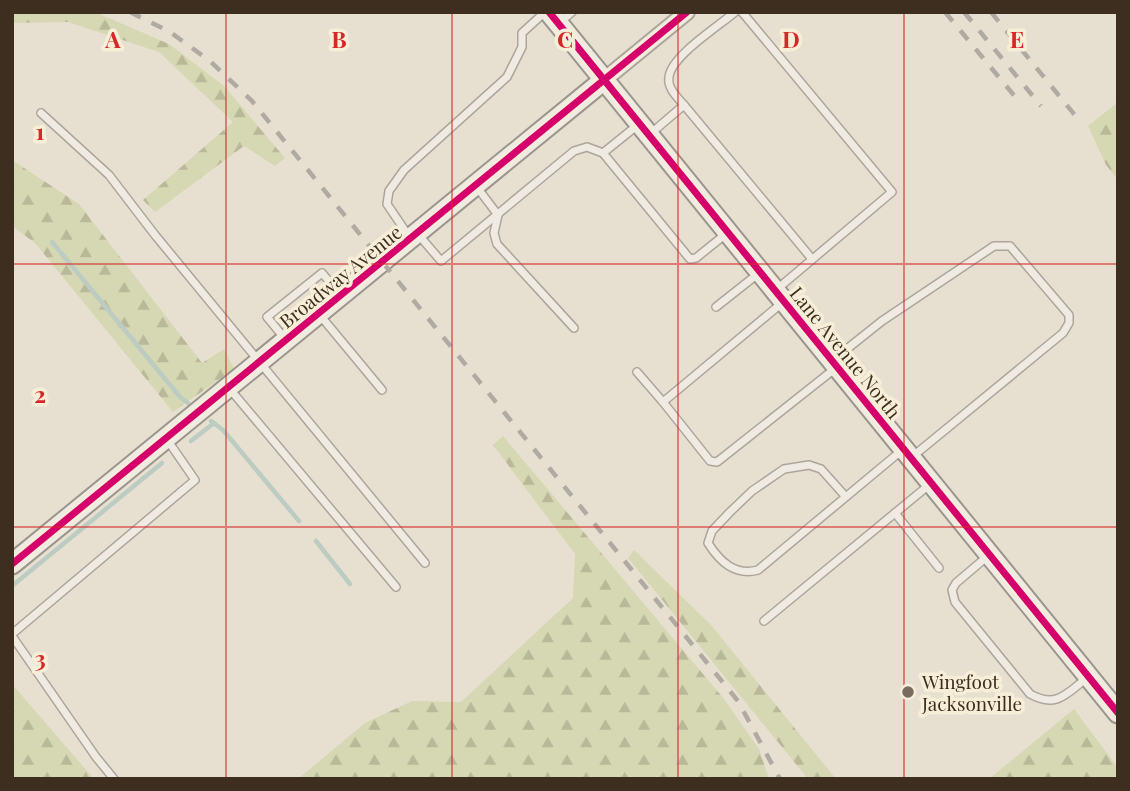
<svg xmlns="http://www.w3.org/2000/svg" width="1130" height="791" viewBox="0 0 1130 791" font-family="'Playfair Display',serif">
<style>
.forest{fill:url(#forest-firs)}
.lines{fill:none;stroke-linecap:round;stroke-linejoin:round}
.stream{stroke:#bcccc2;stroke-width:4.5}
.lane-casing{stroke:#ada599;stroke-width:10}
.street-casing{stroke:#ada599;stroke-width:18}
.secondary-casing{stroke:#9c958a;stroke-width:23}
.lane{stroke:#efebe3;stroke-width:7}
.street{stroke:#efebe3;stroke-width:14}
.secondary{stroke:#efebe3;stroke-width:19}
.rail{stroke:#afaaa2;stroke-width:4.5;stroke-dasharray:12 12;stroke-linecap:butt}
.cycleway-casing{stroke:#f7eed8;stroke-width:11}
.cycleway{stroke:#d6006c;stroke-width:7}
.grid{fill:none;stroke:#d62828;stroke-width:2;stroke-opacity:0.55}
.poi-dot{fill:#786c5e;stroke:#f7eed8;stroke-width:2.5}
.labels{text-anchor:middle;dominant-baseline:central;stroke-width:7;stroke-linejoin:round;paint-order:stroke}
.street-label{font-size:19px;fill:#3d2e20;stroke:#f7eed8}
.poi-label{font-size:19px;fill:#3d2e20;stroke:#f7eed8;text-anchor:start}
.grid-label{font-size:23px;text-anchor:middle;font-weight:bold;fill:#d62828;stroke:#f7eed8;stroke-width:7;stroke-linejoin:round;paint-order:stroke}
</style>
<defs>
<pattern id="forest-firs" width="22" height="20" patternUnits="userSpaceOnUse" patternTransform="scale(1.75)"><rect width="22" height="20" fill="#d6d7b3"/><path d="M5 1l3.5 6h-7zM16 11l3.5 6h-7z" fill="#b9b99a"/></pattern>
</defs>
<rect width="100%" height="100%" fill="#e7e0d1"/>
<g class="forest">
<polygon points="12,12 95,12 169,44 224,86 285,158 275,166 244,146 155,212 143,200 233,122 159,52 68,22 12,23"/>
<polygon points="1118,102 1118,180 1106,165 1088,126"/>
<polygon points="12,160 79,204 202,363 224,349 234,369 173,412 35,243 12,226"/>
<polygon points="503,436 724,699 759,749 769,779 298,779 365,723 412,701 461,702 573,598 575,554 493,445"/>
<polygon points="634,550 711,625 836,779 808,779 628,558"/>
<polygon points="12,684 94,779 12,779"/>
<polygon points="1074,709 1118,768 1118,779 989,779"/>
</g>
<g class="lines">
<g class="stream">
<polyline points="52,242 180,397 188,403"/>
<polyline points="211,421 223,430 299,521"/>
<polyline points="191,441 214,423"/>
<polyline points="316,541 350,584"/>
<polyline points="12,586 162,463"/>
</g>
<g class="lane-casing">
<g id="lane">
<polyline points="742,12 892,192 776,290"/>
<polyline points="559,23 572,12"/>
<path d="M684,105C677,97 667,88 669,77C671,56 719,26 735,12"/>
<polyline points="41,113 109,175 155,235 425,563"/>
<polyline points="639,124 603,153 690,259 696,258 727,233"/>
<polyline points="649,135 684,105 812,259"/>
<polyline points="476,186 498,215 494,233 497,244 574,328"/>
<polyline points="417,233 441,261 574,151 587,147 603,153"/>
<polyline points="410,238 387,204 389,191 404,170 507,77 522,47 522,33 545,12"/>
<polyline points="782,303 663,402 710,461 717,462 837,367"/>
<polyline points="716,307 759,273"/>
<polyline points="319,314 382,390"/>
<polyline points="286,340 267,317 322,273 340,294"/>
<polyline points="833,360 882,321 994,246 1010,246 1069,315 1069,323 1063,333 912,457"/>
<polyline points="637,372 663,402"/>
<polyline points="229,388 396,587"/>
<path d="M846,497L821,469L809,465L784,469L752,491L730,512L712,531L708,543C720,562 735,576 758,570L901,451"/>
<polyline points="895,513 939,568"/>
<path d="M989,555L956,583L952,590L955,602L1030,694C1057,709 1067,693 1088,677"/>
<polyline points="764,621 929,485"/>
<polyline points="12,634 195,480 166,438"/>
<polyline points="12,636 96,757 114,779"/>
</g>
</g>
<g class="street-casing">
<polyline id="street" points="604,80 687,12"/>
</g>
<g class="secondary-casing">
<g id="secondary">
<polyline points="549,12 1118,713"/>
<polyline points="12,564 604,80"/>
</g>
</g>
<use href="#lane" class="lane"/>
<use href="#street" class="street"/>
<use href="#secondary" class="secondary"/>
<g class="rail">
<polyline points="130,12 170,32 210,61 252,101 738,701 780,779"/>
<polyline points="945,12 1017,99"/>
<polyline points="964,12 1041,106"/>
<polyline points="991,12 1078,119"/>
</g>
<g class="cycleway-casing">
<g id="cycleway">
<polyline points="549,12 1118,713"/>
<polyline points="12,564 687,12"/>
</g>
</g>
<use href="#cycleway" class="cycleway"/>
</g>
<path class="grid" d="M226,12V779M452,12V779M678,12V779M904,12V779M12,264H1118M12,527H1118"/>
<circle class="poi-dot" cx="908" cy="692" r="7"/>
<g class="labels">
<g class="street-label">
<text transform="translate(340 276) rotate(-39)">Broadway Avenue</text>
<text transform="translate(846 352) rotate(51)">Lane Avenue North</text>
</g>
<g class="poi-label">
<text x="922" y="681">Wingfoot<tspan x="922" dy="22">Jacksonville</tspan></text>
</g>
</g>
<g class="grid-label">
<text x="113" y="48">A</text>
<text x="339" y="48">B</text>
<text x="565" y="48">C</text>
<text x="791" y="48">D</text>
<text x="1017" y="48">E</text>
<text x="40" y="140">1</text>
<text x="40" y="403">2</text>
<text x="40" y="667">3</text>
</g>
<rect width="1130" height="791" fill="none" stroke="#3d2e20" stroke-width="28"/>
</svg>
